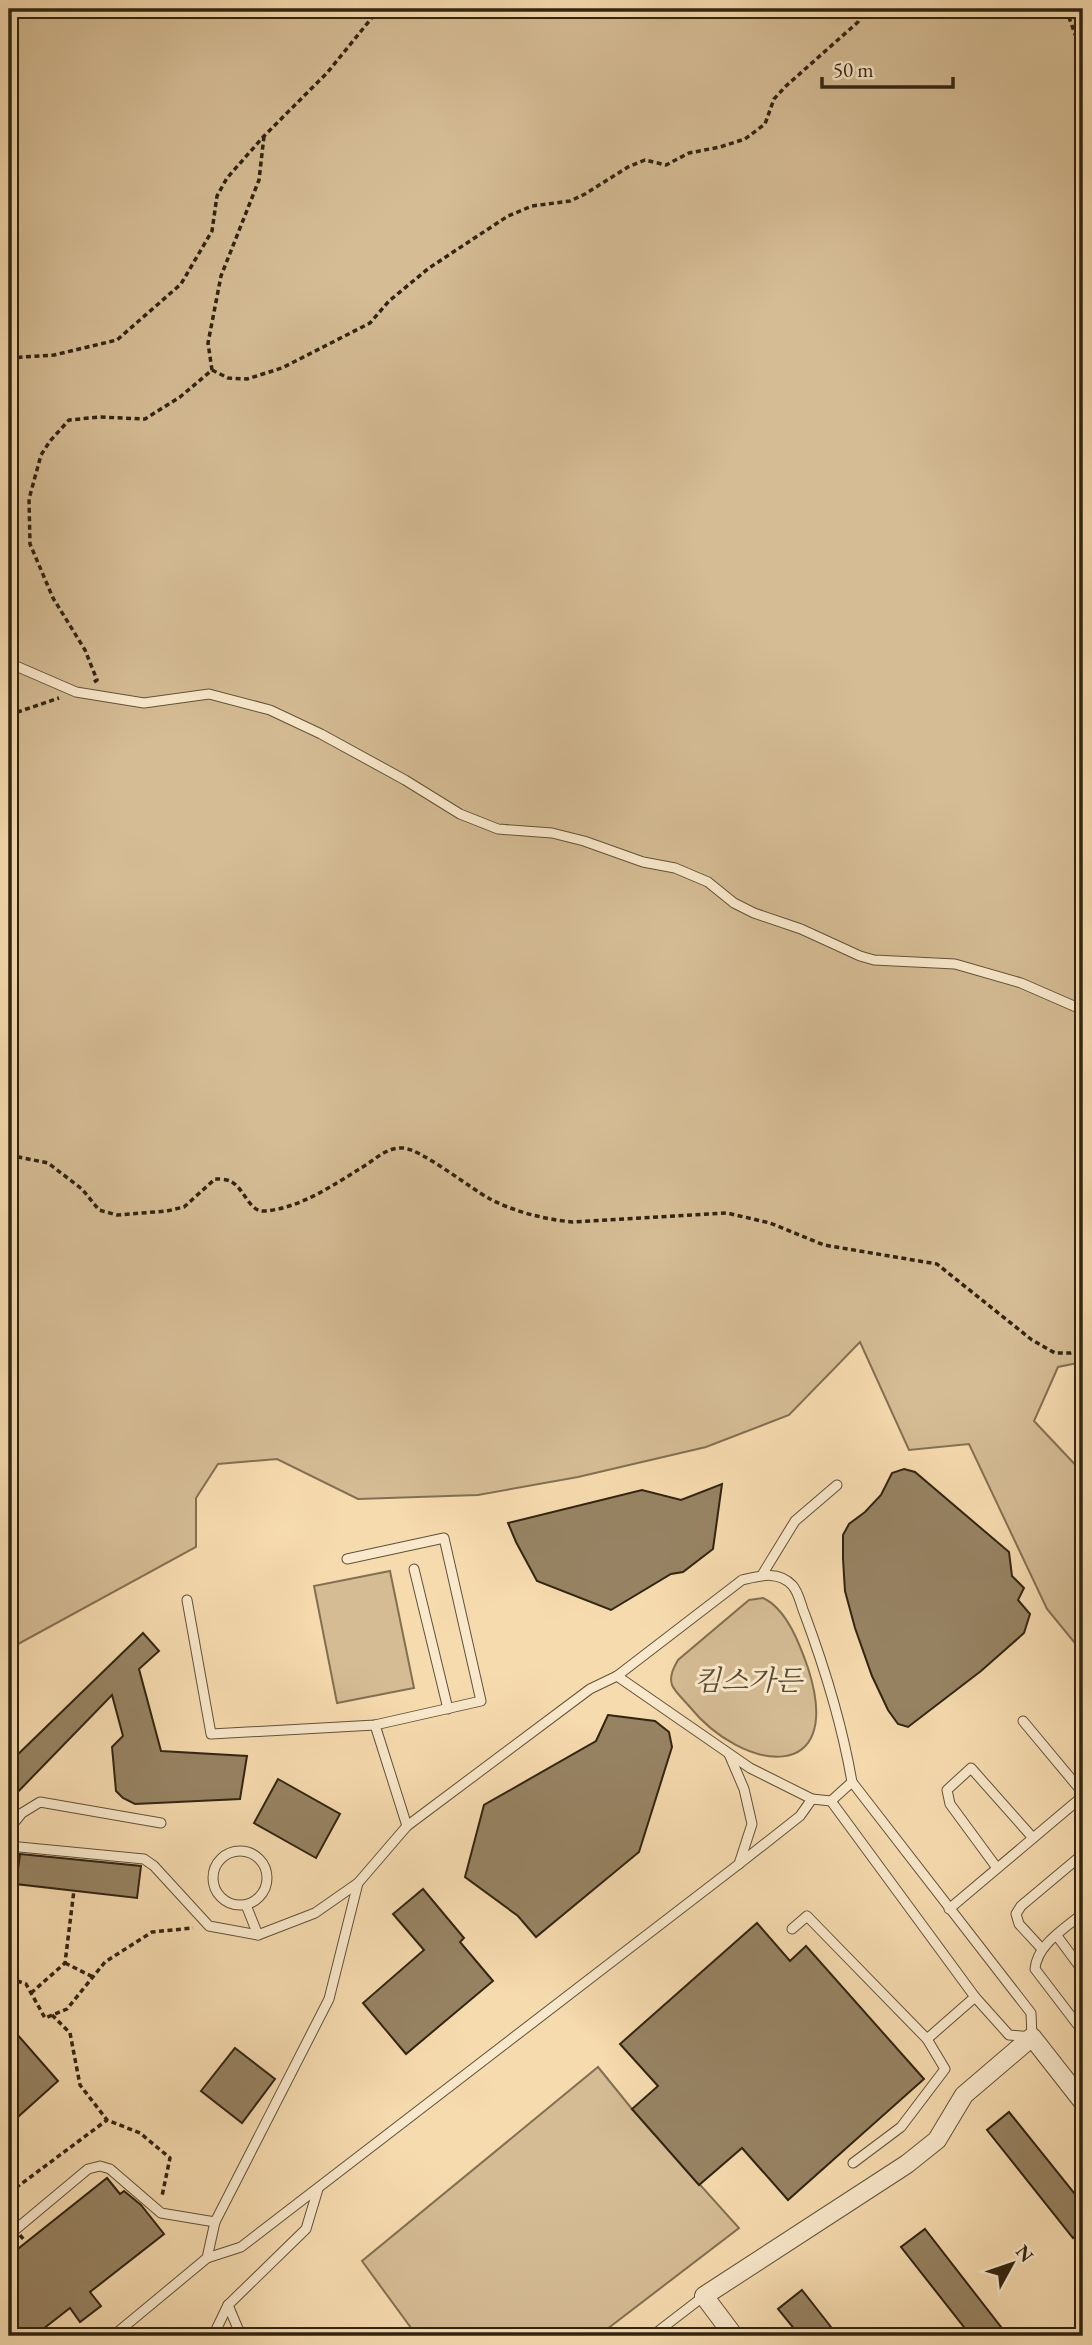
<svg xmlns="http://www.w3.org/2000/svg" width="1092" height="2345" viewBox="0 0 1092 2345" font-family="'EB Garamond','Noto Serif KR',serif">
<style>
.green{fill:#d5bc94;stroke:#837052;stroke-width:2}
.building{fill:#978363;stroke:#312411;stroke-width:2}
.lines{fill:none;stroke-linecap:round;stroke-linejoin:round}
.service-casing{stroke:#625238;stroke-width:11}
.minor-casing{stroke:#625238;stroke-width:20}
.path{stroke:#312411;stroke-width:3.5;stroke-dasharray:5 3.5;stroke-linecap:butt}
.service{stroke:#f9e8cb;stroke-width:9}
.minor{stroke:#f9e8cb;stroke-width:18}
.path-bridge{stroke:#312411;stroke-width:3.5;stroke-dasharray:5 3.5;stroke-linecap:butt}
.labels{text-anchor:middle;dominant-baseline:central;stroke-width:6;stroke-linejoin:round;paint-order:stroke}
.park-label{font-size:28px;font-style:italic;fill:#5a4a32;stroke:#f9e8cb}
</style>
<rect width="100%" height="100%" fill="#f6dbaf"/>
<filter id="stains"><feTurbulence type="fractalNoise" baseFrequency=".00286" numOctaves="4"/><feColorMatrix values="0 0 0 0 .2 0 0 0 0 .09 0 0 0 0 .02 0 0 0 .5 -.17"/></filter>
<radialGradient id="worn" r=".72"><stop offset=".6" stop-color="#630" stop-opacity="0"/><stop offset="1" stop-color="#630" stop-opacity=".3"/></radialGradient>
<g class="green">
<polygon points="9,9 1083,9 1083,1362 1058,1367 1034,1421 1083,1473 1083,1653 1047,1609 969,1444 909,1450 860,1342 789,1415 706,1447 578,1477 478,1495 358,1499 277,1459 218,1464 196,1498 196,1547 9,1649"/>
<polygon points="390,1571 414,1688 337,1703 314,1586"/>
<path d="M763,1598C787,1609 800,1645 808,1668C846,1786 743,1773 689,1706C684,1700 675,1692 672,1685C669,1676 674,1667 678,1660L749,1600Z"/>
<polygon points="598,2067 632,2109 739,2228 598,2336 417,2336 362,2261"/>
</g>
<g class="building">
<polygon points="904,1469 915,1472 1009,1552 1012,1576 1024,1588 1018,1600 1030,1614 1024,1633 981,1671 908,1727 898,1724 888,1710 872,1676 855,1628 845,1591 843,1559 843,1535 849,1524 865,1512 881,1495 892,1473"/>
<polygon points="722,1484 713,1549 683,1572 671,1574 611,1610 537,1581 516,1542 508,1523 642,1490 681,1500"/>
<polygon points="143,1633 159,1651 139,1669 161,1751 247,1756 240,1799 135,1804 123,1798 116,1791 112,1747 123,1736 112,1695 9,1801 9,1763"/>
<polygon points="608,1715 655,1721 669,1732 672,1747 639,1852 536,1937 518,1916 465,1877 484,1805 596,1741"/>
<polygon points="278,1779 340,1814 316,1858 254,1823"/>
<polygon points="20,1854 141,1866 137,1898 16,1884"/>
<polygon points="423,1889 464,1938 460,1942 493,1981 406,2054 363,2003 424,1950 393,1914"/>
<polygon points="757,1923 790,1961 806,1946 924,2079 788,2200 742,2148 699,2185 632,2109 658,2086 620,2044"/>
<polygon points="9,2025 58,2081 9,2125"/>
<polygon points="235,2048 275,2079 242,2123 201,2091"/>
<polygon points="1009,2112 1083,2204 1083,2229 1073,2238 987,2130"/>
<polygon points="107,2178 120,2194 124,2191 141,2205 164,2234 90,2292 101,2306 80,2322 70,2308 34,2336 9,2336 9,2256"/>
<polygon points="925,2229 1008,2336 971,2336 901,2247"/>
<polygon points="802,2290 838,2336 800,2336 778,2309"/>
</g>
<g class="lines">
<g class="service-casing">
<g id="service">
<polyline points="9,663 76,692 144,703 209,694 270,710 321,734 405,780 460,814 498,829 552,833 584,841 643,862 675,868 708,882 734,903 754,913 801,929 860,956 874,960 955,964 1021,983 1083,1010"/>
<polyline points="414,1569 448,1709"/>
<polyline points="762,1575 795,1521 837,1485"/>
<polyline points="187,1600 211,1734 375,1725 481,1701 444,1538 347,1559"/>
<polyline points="617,1676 750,1768 812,1799 831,1801 852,1782"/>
<polyline points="1023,1721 1083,1793"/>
<polyline points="375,1725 407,1826"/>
<polyline points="729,1754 744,1789 752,1824 739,1864"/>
<polyline points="9,1829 22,1813 40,1802 161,1823"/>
<polyline points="9,1846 144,1859 154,1866 209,1926 258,1935 315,1913 358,1883"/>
<circle cx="240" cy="1878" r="27"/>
<polyline points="997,1868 950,1804 947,1790 971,1768 1033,1838"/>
<polyline points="246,1905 258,1935"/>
<polyline points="949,1909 1083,1796"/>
<path d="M1083,1913C1066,1928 1037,1944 1035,1969L1077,2024L1083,2028"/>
<polyline points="792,1929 807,1916 927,2039 945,2069 901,2127 853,2163"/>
<polyline points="1057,1936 1083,1971"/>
<polyline points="1042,1949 1019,1924 1016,1914 1021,1906 1083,1854"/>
<polyline points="927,2039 975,1997"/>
<polyline points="9,2235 88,2169 100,2166 110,2169 161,2213 215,2222"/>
<polyline points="207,2258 241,2247 739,1864 800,1816 812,1799"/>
<path d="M113,2336L207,2258L215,2222L329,1999L358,1883L407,1826L590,1689L617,1676L742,1580C759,1576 778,1570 792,1585C799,1592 801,1606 805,1615C825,1669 842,1724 852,1782L1031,2013L1032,2037L1009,2035L975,1997L831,1801"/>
<polyline points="213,2336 228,2305"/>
<polyline points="241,2336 228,2305 306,2229 318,2189"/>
<polyline points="652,2336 704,2296"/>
</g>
</g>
<g class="minor-casing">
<polyline id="minor" points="734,2336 704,2296 907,2164 937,2140 964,2095 1032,2037 1083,2102"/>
</g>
<g class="path">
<polyline points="1066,9 1080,48 1078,72 1083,94"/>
<polyline points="9,358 54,355 117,340 181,284 212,231 217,196 227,178 264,136 327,73 379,9"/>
<polyline points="212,370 228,378 247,379 282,368 370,323 389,301 429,268 508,216 532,206 570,201 585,194 628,167 645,160 666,165 689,153 720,147 745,139 765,124 774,99 786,86 858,22 864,9"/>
<polyline points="94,682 97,680 85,650 53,598 30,544 29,499 41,455 50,441 69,420 100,417 145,419 180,397 212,370 208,343 221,276 259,180 264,136"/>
<polyline points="9,715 59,698"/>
<path d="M9,1155L48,1163L82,1189L99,1210L117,1215L167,1211L184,1207L215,1179C219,1179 226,1179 230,1181C244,1187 249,1213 265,1211C300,1208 332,1186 361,1168C375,1160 386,1147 403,1148C421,1149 470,1188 490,1199C515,1212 544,1219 572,1222L727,1213L770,1223L824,1245L937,1264L1032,1340L1055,1353H1070L1083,1348"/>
<polyline points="65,1963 93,1977"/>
<polyline points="9,1978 26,1984 45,2018 67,2009 105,1962 152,1932 193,1928"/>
<polyline points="31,1993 65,1963 74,1890"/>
<polyline points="52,2015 70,2033 80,2085 107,2120 140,2133 170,2158 162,2196"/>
<polyline points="9,2193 107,2120"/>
</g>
<use href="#service" class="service"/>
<use href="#minor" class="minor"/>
<polyline class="path-bridge" points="9,2222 25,2241"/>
</g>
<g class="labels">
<g class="park-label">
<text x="748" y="1680">킴스가든</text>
</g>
</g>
<rect width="1092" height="2345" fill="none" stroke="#f6dbaf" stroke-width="35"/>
<rect x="10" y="10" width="1071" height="2324" fill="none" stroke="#312411" stroke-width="3.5"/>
<rect x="18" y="18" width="1057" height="2310" fill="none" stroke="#312411" stroke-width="2"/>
<g transform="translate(1012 2264) rotate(50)" stroke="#f9e8cb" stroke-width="5" paint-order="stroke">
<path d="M0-5L12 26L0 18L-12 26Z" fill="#312411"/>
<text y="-10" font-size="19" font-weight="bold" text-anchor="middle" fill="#312411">N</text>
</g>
<path d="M822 77v10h131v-10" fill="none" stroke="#312411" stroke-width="3.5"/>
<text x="833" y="77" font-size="21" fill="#312411" stroke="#f9e8cb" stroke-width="5" paint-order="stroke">50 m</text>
<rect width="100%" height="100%" filter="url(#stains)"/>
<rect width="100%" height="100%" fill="url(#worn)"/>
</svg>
